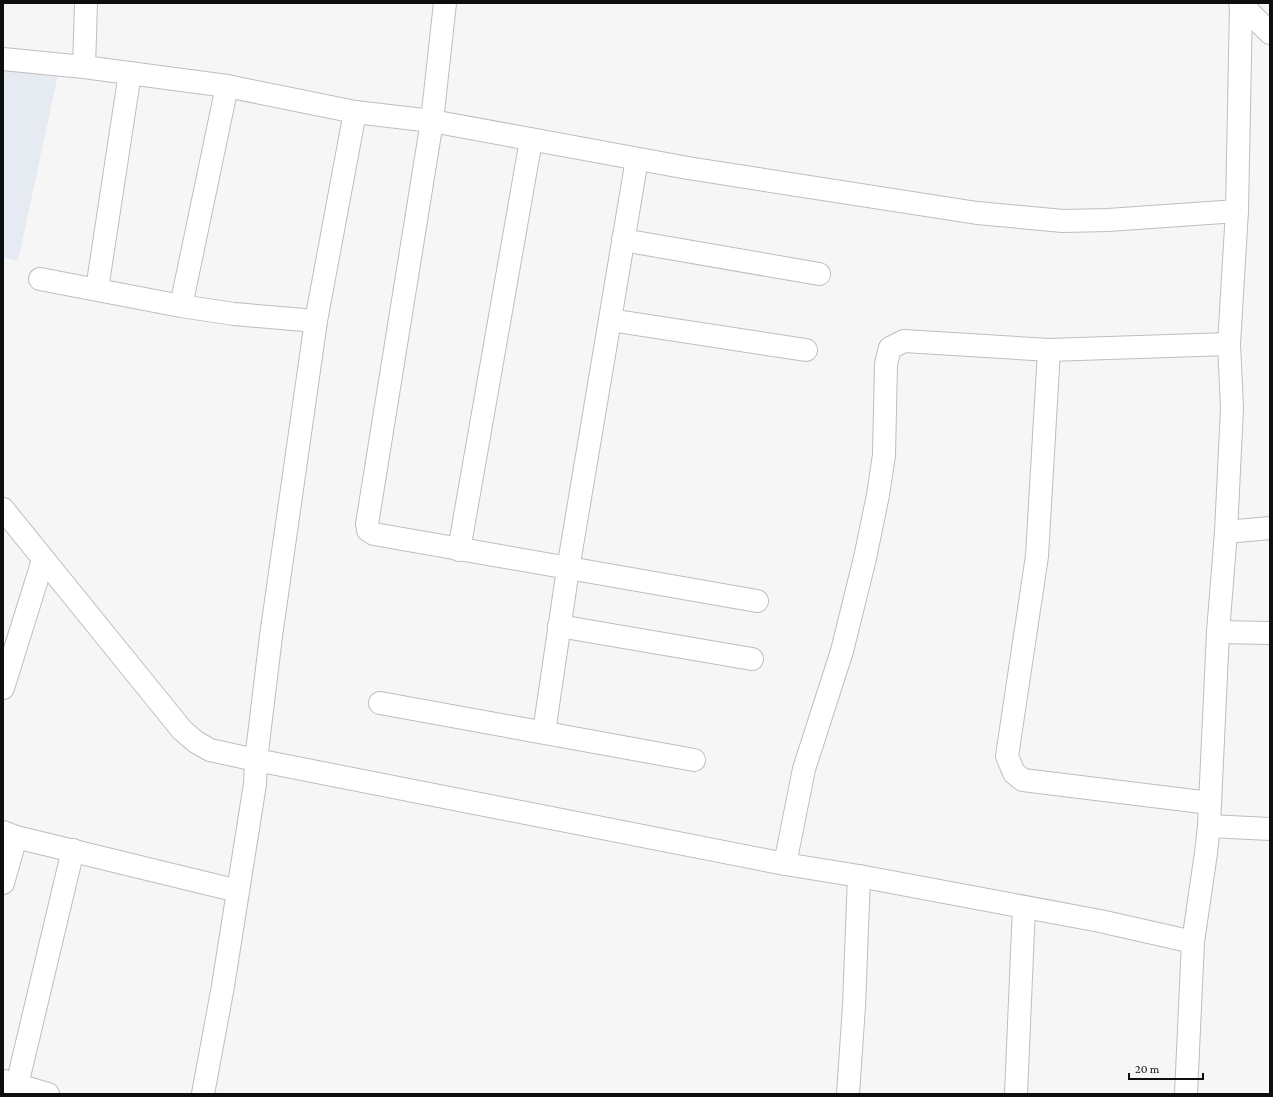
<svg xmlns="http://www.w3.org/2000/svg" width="1273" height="1097" viewBox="0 0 1273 1097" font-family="'Crimson Pro',serif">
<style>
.built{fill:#e6ebf2}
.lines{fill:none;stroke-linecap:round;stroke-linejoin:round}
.street-casing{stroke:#bebebf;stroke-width:24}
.street{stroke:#fff;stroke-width:22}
</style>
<rect width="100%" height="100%" fill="#f6f6f7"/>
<polygon class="built" points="3,69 58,75 18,261 3,257"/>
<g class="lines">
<g class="street-casing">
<g id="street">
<polyline points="445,3 432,121 367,524 368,530 374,534 757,601"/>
<polyline points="1240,3 1270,33"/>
<polyline points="3,59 84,67 227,86 355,112 432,121 688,168 977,213 1063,221 1108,220 1237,211"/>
<polyline points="84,67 86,3"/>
<polyline points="623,240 819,274"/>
<polyline points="40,279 181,306 234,314 316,321"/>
<polyline points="97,289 130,73"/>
<polyline points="181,306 227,86"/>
<polyline points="610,320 806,350"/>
<polyline points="1049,350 1037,556 1007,756 1014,773 1023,780 1210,803"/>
<polyline points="3,509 182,730 196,742 210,750 256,760 785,864 859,876 1100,921 1193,942"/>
<polyline points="1226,532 1270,528"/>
<polyline points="459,550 531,140"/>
<polyline points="559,626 752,659"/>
<polyline points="1218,632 1270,633"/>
<polyline points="3,688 43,560"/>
<polyline points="380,703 694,760"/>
<polyline points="544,732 568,569 637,159"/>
<polyline points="1209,826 1270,829"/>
<polyline points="3,832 16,837 238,891"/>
<polyline points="785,864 804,769 842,651 865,558 878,495 884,455 886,364 890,348 904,341 1049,350 1229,344"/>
<polyline points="3,883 16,837"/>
<polyline points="4,1081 48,1094"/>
<polyline points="17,1085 73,850"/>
<polyline points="203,1094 223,986 255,784 256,760 271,636 316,321 355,112"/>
<polyline points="848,1094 854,1006 859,876"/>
<polyline points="1016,1094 1024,907"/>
<polyline points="1186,1094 1193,942 1206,853 1209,826 1218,632 1226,532 1232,408 1229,344 1237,211 1241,5"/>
</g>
</g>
<use href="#street" class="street"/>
</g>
<rect width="1273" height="1097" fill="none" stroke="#0d0e0e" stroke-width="8"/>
<path d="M1129 1073v6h74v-6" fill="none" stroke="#0d0e0e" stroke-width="2"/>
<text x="1135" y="1073" font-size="12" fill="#0d0e0e" stroke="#f6f6f7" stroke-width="3" paint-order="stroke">20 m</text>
</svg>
